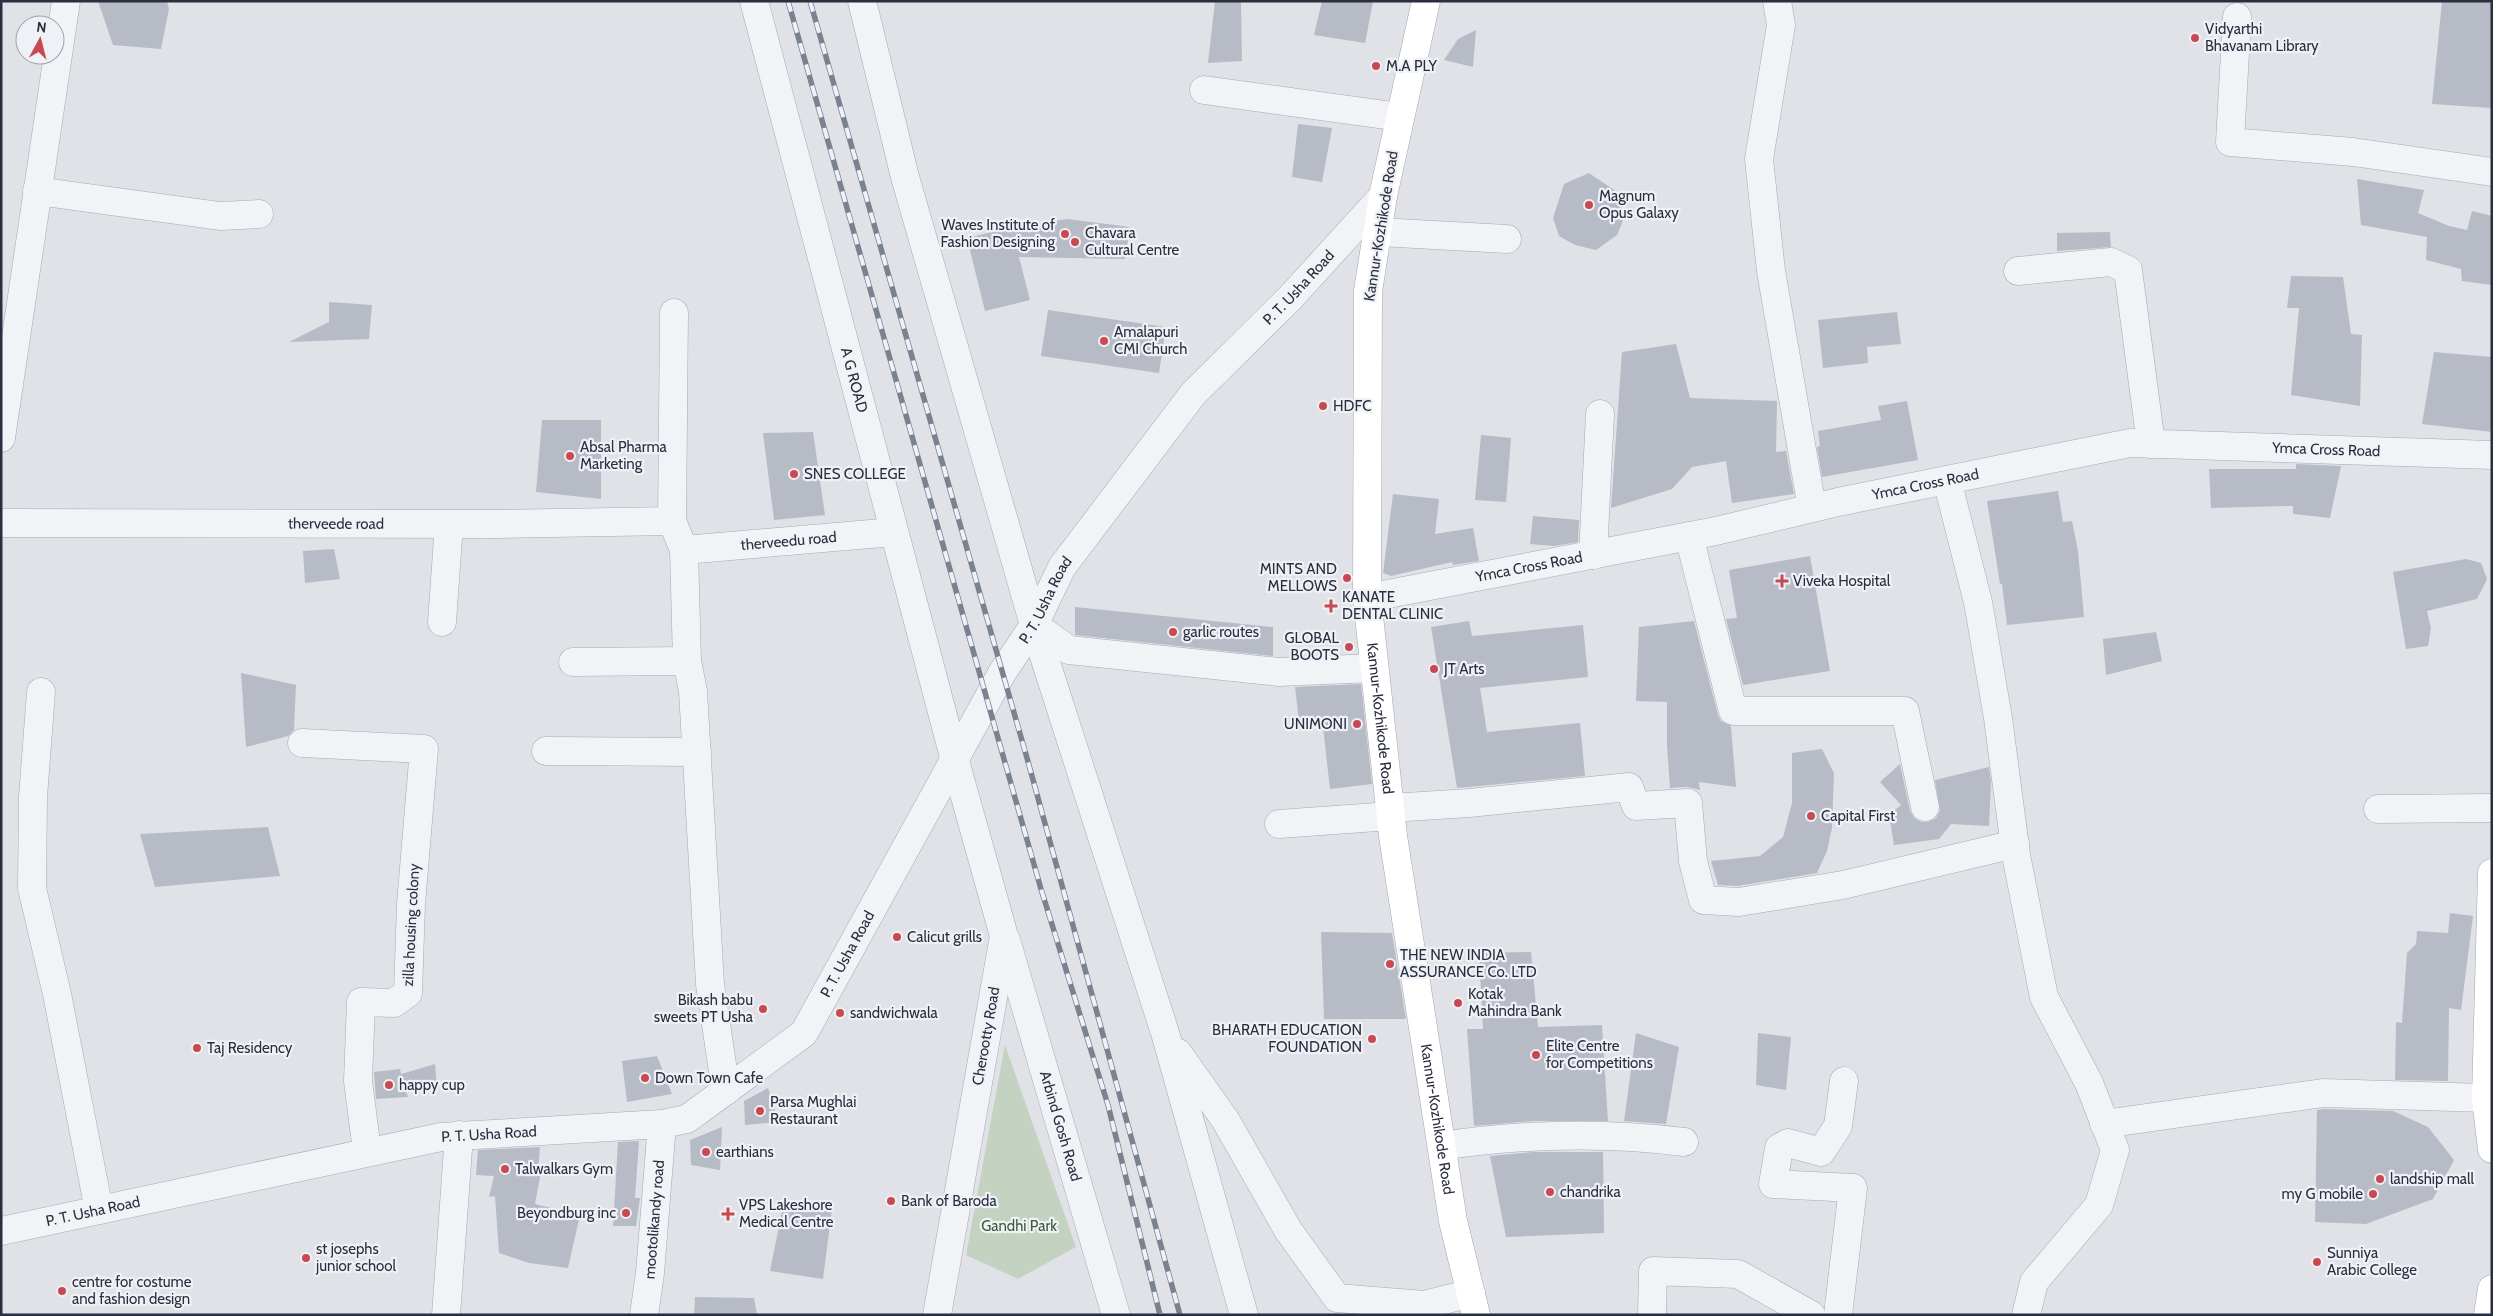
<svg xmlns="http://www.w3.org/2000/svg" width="2493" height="1316" viewBox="0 0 2493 1316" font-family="Cabin,sans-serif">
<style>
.green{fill:#c4d2c1}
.building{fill:#b7bbc5}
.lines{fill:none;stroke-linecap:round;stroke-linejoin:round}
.minor-casing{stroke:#a5a9b2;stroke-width:29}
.major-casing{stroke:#9fa6b3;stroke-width:29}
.minor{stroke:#f2f3f7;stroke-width:28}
.major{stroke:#fff;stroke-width:28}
.rail-casing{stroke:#7a8191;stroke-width:5.5}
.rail{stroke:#eff1f6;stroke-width:4;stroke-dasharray:11;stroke-linecap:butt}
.poi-dot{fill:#c94953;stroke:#eff1f6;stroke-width:2}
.labels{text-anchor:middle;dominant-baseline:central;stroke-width:4.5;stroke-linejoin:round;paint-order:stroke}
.poi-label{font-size:15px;fill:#292f3f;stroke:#eff1f6;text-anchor:start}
.street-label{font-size:15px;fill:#292f3f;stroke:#eff1f6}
.park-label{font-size:15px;fill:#3b5a37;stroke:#eff1f6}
</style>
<rect width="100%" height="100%" fill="#e0e2e8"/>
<polygon class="green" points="1005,1045 1076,1247 1018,1279 966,1255"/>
<g class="building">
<polygon points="98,1 167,1 169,9 161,49 113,45"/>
<polygon points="1215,1 1241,1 1242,61 1208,63"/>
<polygon points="1322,1 1373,1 1365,43 1314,35"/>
<polygon points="2442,1 2492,1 2492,108 2432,104"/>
<polygon points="1476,30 1473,67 1444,60 1458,39"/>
<polygon points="1298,124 1332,128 1322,182 1292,177"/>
<polygon points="1589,173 1617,192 1624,218 1617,235 1596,250 1575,245 1559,236 1553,218 1564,184"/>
<polygon points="2357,179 2424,190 2418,213 2449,226 2467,230 2472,211 2492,216 2492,285 2462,281 2461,269 2426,260 2427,237 2361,225"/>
<polygon points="1067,219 1130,227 1125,259 1019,257 1030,300 985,311 967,238 1009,228"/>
<polygon points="2110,232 2111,247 2057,251 2057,233"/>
<polygon points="2291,276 2343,277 2351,334 2362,335 2360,406 2291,395 2299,308 2287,308"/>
<polygon points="329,302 372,305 369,339 289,342 329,322"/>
<polygon points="1048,310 1166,327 1159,373 1041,356"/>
<polygon points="1897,312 1901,344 1867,347 1868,363 1823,368 1818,320"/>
<polygon points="1676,344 1690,398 1777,401 1776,452 1786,451 1794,494 1732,503 1726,461 1692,467 1672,489 1611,508 1622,352"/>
<polygon points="2434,352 2492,357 2492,432 2422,424"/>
<polygon points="1907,401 1918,460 1822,477 1817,447 1820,446 1818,431 1881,420 1878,406"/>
<polygon points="542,420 601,420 601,499 536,492"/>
<polygon points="813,432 825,515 774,520 763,433"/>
<polygon points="1481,435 1511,438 1506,502 1475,500"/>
<polygon points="2296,464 2341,466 2330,518 2293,514 2293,506 2211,508 2209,469 2296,469"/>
<polygon points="2058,491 2063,522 2072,521 2078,551 2084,617 2007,625 2002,584 2000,584 1987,501"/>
<polygon points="1393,494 1439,499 1435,534 1473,528 1479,561 1453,565 1452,562 1391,576 1383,573"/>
<polygon points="1533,516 1579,520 1578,542 1554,546 1530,544"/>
<polygon points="334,549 340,579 305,583 303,551"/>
<polygon points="1810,556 1830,671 1743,685 1726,619 1737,618 1729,570"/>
<polygon points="2466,559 2481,563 2487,579 2477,599 2427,611 2431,628 2428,646 2406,649 2393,572"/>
<polygon points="1075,607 1273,627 1273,656 1075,635"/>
<polygon points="1469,621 1472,636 1583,625 1588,677 1480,688 1487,732 1580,723 1585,776 1457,788 1431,627"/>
<polygon points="1694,621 1718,715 1721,721 1731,726 1736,787 1699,782 1700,790 1687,787 1670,788 1667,746 1667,702 1636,701 1639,627"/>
<polygon points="2156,632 2162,661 2106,675 2103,639"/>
<polygon points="241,673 296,685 294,730 288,736 246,747"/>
<polygon points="1361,684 1372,784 1330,789 1323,727 1300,730 1295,687"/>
<polygon points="1822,749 1834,773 1832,828 1827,851 1817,873 1738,886 1718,885 1711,861 1760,856 1783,837 1792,803 1792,753"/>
<polygon points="1900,764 1910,811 1914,818 1921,822 1928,822 1936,818 1940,811 1935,780 1989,767 1991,782 1989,826 1951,824 1939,839 1894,845 1889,815 1901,805 1880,782"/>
<polygon points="268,827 280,876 155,887 140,834"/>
<polygon points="2450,913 2473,916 2461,1010 2449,1008 2448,1081 2395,1080 2396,1022 2402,1023 2407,953 2416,944 2417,931 2448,933"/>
<polygon points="1321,932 1392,933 1406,1019 1324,1019"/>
<polygon points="1531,952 1538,1027 1602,1025 1608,1121 1532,1121 1474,1126 1467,1029 1483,1029 1479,953"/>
<polygon points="1636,1033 1679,1047 1666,1124 1624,1121"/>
<polygon points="1758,1033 1791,1037 1786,1090 1756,1085"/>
<polygon points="657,1056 672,1094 627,1102 622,1061"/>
<polygon points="435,1064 437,1090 406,1091 408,1097 376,1099 374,1072 400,1069 401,1074"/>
<polygon points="768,1088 779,1122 745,1125 744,1101"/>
<polygon points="2324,1109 2393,1111 2428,1127 2454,1160 2433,1199 2366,1224 2315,1222 2317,1110"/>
<polygon points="722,1127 720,1170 691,1165 690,1140"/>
<polygon points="639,1141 635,1198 640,1198 636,1226 613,1226 618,1142"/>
<polygon points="540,1147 538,1170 541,1172 535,1204 580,1215 568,1268 529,1263 499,1253 495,1196 489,1197 494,1176 476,1175 478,1150"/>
<polygon points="1533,1152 1603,1152 1604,1233 1506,1237 1490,1156"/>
<polygon points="784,1201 832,1209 823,1279 770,1271"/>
<polygon points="695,1297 754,1298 757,1315 694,1315"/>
</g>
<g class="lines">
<g class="minor-casing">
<g id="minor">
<path id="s1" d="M754,1L955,761L1004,936L937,1315"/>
<polyline points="862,1 905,177 1034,625 1166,1036 1244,1315"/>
<polyline points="1777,1 1781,25 1759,159 1771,271 1812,508"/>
<polyline points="2237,17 2230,142 2353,152 2492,172"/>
<polyline points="1204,90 1400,117"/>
<polyline points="37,191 220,216 259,214"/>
<polyline points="1379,232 1507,239"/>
<polyline points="2018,271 2111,262 2128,270 2151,444"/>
<polyline points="674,313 672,521 684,550 687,661 693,691 710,984 726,1091"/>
<polyline points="1,438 66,1"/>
<polyline points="1947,480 1978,602 1998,718 2016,855 2044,997 2089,1083 2115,1150 2099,1205 2034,1282 2026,1315"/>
<path id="s2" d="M1,523L497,524L672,521"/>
<polyline points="1689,536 1733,711 1905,711 1925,807"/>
<path id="s3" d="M684,550L894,532"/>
<polyline points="1593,555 1600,414"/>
<path id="s4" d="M1367,598L1716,531L1838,502L2130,443L2492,455"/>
<polyline points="442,622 449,524"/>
<polyline points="1034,625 1069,650 1279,672 1374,668"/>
<polyline points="573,662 687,661"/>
<polyline points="41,692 33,797 32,888 57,994 99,1210"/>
<polyline points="302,743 424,749 411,904 408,993 394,1003 361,1002 358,1081 367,1151"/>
<polyline points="546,751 697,752"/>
<polyline points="1390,808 1469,803 1629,787 1636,806 1688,803 1693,861 1703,900 1739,902 1843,885 2015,844"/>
<polyline points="2378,809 2492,808"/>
<polyline points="1279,824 1391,816"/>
<path id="s5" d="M1006,940L1116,1315"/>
<polyline points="1178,1053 1226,1121 1288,1230 1337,1298 1424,1305 1471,1293"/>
<polyline points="2104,1124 2323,1093 2486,1098"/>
<path d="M1442,1146C1521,1134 1604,1132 1684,1142"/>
<path id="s6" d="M1,1231L441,1137L662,1124L687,1119L804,1033L1002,673L1034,625L1062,567L1193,394L1290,298L1383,196"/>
<polyline points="446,1315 459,1135"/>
<path id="s7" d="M644,1315L650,1273L662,1124"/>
<polyline points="1652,1315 1653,1271 1738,1274 1811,1315"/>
<polyline points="1838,1315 1853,1188 1773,1184 1779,1148 1788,1143 1821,1152 1838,1126 1844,1081"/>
</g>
</g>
<g class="major-casing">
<g id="major">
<path id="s8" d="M1426,1L1383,196L1368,291L1367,598L1393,836L1420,1008L1453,1221L1476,1315"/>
<polyline points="2492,873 2486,1098 2492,1149"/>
<polyline points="2488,1315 2492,1289"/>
</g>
</g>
<use href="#minor" class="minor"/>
<use href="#major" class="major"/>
<g class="rail-casing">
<g id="rail">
<polyline points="788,1 1041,889 1108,1105 1160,1315"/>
<polyline points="810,1 1027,758 1180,1315"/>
</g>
</g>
<use href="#rail" class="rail"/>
</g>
<g class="poi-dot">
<circle cx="2195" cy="38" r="5"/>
<circle cx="1376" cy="66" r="5"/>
<circle cx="1589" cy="205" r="5"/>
<circle cx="1065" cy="234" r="5"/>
<circle cx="1075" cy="242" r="5"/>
<circle cx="1104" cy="341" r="5"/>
<circle cx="1323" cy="406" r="5"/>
<circle cx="570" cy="456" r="5"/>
<circle cx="794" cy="474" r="5"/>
<circle cx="1347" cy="578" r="5"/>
<path d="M1779.5 573.5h5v5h5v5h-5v5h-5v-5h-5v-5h5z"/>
<path d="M1328.5 598.5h5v5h5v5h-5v5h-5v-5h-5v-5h5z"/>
<circle cx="1173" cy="632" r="5"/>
<circle cx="1349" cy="647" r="5"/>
<circle cx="1434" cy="669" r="5"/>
<circle cx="1357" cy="724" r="5"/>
<circle cx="1811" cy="816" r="5"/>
<circle cx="897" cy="937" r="5"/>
<circle cx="1390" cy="964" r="5"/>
<circle cx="1458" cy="1003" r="5"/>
<circle cx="763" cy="1009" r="5"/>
<circle cx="840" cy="1013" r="5"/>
<circle cx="1372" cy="1039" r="5"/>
<circle cx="197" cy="1048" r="5"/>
<circle cx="1536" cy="1055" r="5"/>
<circle cx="645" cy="1078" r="5"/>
<circle cx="389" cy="1085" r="5"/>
<circle cx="760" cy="1111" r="5"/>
<circle cx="706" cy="1152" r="5"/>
<circle cx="505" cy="1169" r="5"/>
<circle cx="2380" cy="1179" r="5"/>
<circle cx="1550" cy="1192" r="5"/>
<circle cx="2373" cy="1194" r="5"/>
<circle cx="891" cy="1201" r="5"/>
<circle cx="626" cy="1213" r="5"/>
<path d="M725.5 1206.5h5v5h5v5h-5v5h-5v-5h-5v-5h5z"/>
<circle cx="306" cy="1258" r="5"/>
<circle cx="2317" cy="1262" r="5"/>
<circle cx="62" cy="1291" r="5"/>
</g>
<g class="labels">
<g class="poi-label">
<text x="2205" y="29">Vidyarthi<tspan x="2205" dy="17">Bhavanam Library</tspan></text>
<text x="1386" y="66">M.A PLY</text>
<text x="1599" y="196">Magnum<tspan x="1599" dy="17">Opus Galaxy</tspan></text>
<text x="1055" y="225" text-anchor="end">Waves Institute of<tspan x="1055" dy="17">Fashion Designing</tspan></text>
<text x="1085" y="233">Chavara<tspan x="1085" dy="17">Cultural Centre</tspan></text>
<text x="1114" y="332">Amalapuri<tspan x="1114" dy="17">CMI Church</tspan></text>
<text x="1333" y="406">HDFC</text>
<text x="580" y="447">Absal Pharma<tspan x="580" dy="17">Marketing</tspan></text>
<text x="804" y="474">SNES COLLEGE</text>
<text x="1337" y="569" text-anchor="end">MINTS AND<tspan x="1337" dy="17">MELLOWS</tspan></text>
<text x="1793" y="581">Viveka Hospital</text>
<text x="1342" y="597">KANATE<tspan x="1342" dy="17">DENTAL CLINIC</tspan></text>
<text x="1183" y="632">garlic routes</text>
<text x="1339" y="638" text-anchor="end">GLOBAL<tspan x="1339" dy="17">BOOTS</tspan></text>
<text x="1444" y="669">JT Arts</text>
<text x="1347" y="724" text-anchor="end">UNIMONI</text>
<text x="1821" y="816">Capital First</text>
<text x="907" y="937">Calicut grills</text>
<text x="1400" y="955">THE NEW INDIA<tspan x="1400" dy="17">ASSURANCE Co. LTD</tspan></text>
<text x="1468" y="994">Kotak<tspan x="1468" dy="17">Mahindra Bank</tspan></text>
<text x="753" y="1000" text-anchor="end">Bikash babu<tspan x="753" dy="17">sweets PT Usha</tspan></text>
<text x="850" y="1013">sandwichwala</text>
<text x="1362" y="1030" text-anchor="end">BHARATH EDUCATION<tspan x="1362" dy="17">FOUNDATION</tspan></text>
<text x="1546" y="1046">Elite Centre<tspan x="1546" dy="17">for Competitions</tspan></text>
<text x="207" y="1048">Taj Residency</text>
<text x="655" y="1078">Down Town Cafe</text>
<text x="399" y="1085">happy cup</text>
<text x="770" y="1102">Parsa Mughlai<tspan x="770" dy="17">Restaurant</tspan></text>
<text x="716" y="1152">earthians</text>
<text x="515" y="1169">Talwalkars Gym</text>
<text x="2390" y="1179">landship mall</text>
<text x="1560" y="1192">chandrika</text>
<text x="2363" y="1194" text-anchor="end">my G mobile</text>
<text x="901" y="1201">Bank of Baroda</text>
<text x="739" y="1205">VPS Lakeshore<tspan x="739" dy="17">Medical Centre</tspan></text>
<text x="616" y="1213" text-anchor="end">Beyondburg inc</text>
<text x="316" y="1249">st josephs<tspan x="316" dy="17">junior school</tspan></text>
<text x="2327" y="1253">Sunniya<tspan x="2327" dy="17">Arabic College</tspan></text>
<text x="72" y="1282">centre for costume<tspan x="72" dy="17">and fashion design</tspan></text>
</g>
<g class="street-label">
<text transform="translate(1381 226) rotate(-81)">Kannur-Kozhikode Road</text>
<text stroke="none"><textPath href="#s6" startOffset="1742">P. T. Usha Road</textPath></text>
<text stroke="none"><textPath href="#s1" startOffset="392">A G ROAD</textPath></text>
<text stroke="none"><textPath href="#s4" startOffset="975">Ymca Cross Road</textPath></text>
<text stroke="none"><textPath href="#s4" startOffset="570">Ymca Cross Road</textPath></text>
<text stroke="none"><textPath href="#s2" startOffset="335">therveede road</textPath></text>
<text stroke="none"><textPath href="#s3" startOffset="105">therveedu road</textPath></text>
<text stroke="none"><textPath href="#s4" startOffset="165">Ymca Cross Road</textPath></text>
<text stroke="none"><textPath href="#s6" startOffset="1338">P. T. Usha Road</textPath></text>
<text stroke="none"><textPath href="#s8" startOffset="724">Kannur-Kozhikode Road</textPath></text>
<text transform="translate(411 925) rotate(-87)">zilla housing colony</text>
<text stroke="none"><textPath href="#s6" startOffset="932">P. T. Usha Road</textPath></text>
<text transform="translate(986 1036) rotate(-80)">Cherootty Road</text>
<text stroke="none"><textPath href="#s8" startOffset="1129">Kannur-Kozhikode Road</textPath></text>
<text stroke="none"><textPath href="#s5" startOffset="194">Arbind Gosh Road</textPath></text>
<text stroke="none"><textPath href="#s6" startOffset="498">P. T. Usha Road</textPath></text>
<text stroke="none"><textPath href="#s6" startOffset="94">P. T. Usha Road</textPath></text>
<text stroke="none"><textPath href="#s7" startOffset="96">mootolikandy road</textPath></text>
</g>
<g class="park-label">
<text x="1019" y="1226">Gandhi Park</text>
</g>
</g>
<rect width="2493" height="1316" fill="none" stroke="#292f3f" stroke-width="5"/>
<g transform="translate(40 40) rotate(7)"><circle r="24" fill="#eff1f6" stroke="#a0a3ad"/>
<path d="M0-4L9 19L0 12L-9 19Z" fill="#c94953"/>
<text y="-8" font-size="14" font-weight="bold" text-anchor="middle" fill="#292f3f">N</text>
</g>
</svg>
